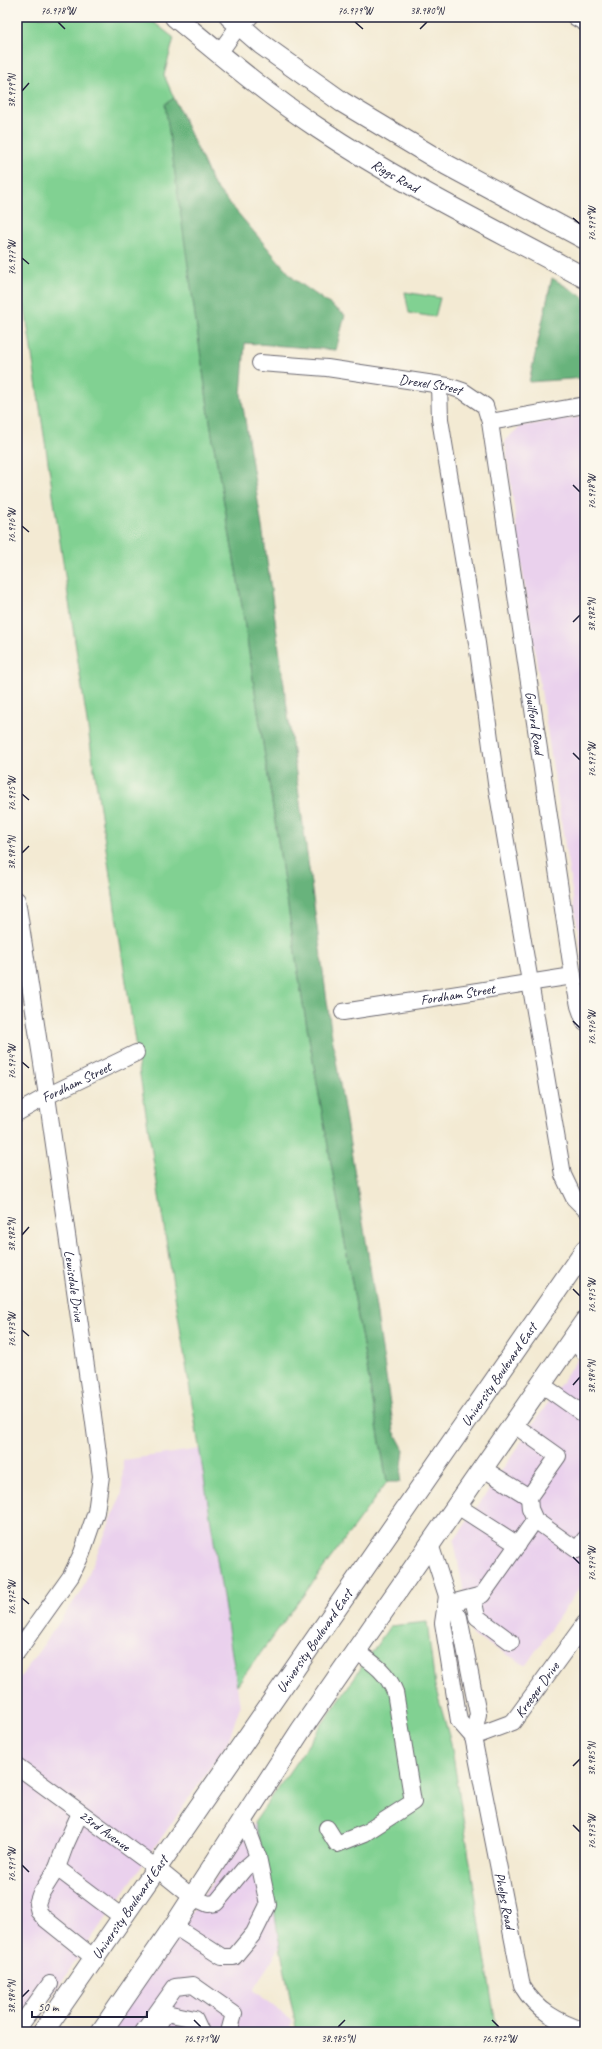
<svg xmlns="http://www.w3.org/2000/svg" width="602" height="2049" viewBox="0 0 602 2049" font-family="Caveat,sans-serif">
<style>
.built{fill:#ead1ed}
.green{fill:#81d192;stroke:#527a66}
.forest{fill:#68b37c;stroke:#456a5c}
.lines{fill:none;stroke-linecap:round;stroke-linejoin:round}
.minor-casing{stroke:#6b6870;stroke-width:18}
.major-casing{stroke:#6b6870;stroke-width:22}
.minor{stroke:#fff;stroke-width:16}
.major{stroke:#fff;stroke-width:20}
.ticks{fill:none;stroke:#22223b;stroke-width:1.5}
.labels{text-anchor:middle;dominant-baseline:central;stroke-width:4;stroke-linejoin:round;paint-order:stroke}
.street-label{font-size:14px;fill:#22223b;stroke:#fbf7ec}
.neatline{fill:none;stroke:#22223b;stroke-width:1.5}
.ticks-label{font-size:10px;text-anchor:middle;fill:#22223b}
</style>
<rect width="100%" height="100%" fill="#fbf7ec"/>
<filter id="ink" filterUnits="userSpaceOnUse"><feTurbulence type="fractalNoise" baseFrequency=".025" numOctaves="2"/><feDisplacementMap in="SourceGraphic" scale="8" xChannelSelector="R" yChannelSelector="G"/><feConvolveMatrix kernelMatrix="1 2 1 2 8 2 1 2 1" color-interpolation-filters="sRGB"/></filter>
<filter id="wash" filterUnits="userSpaceOnUse"><feTurbulence type="fractalNoise" baseFrequency=".012" numOctaves="4" result="noise"/><feDisplacementMap in="SourceGraphic" scale="16" xChannelSelector="R" yChannelSelector="G"/><feGaussianBlur stdDeviation="0.9" result="paint"/><feColorMatrix in="noise" values="0 0 0 0 0 0 0 0 0 0 0 0 0 0 0 0 0 1.4 0 .05"/><feComposite in="paint" operator="in"/></filter>
<g filter="url(#wash)">
<rect width="100%" height="100%" fill="#f3ead3"/>
<g class="built">
<polygon points="585,416 585,975 523,574 505,440 521,426"/>
<polygon points="585,1348 585,1579 526,1665 472,1635 454,1541"/>
<polygon points="201,1449 240,1706 228,1742 30,2027 17,2019 17,1682 82,1590 122,1493 123,1460"/>
<polygon points="254,1823 268,1869 280,1947 253,1990 292,2021 289,2032 108,2032"/>
</g>
<g class="green">
<polygon points="17,17 147,17 174,38 164,75 174,98 166,105 212,435 239,587 302,998 387,1482 237,1685 143,1095 17,255"/>
<polygon points="405,292 440,298 435,317 409,313"/>
<polygon points="427,1622 435,1686 451,1743 497,2032 297,2032 280,1947 268,1869 254,1823 390,1626"/>
</g>
<g class="forest">
<polygon points="174,98 214,185 294,279 345,315 336,350 245,343 241,394 265,546 331,1030 368,1253 394,1431 404,1450 400,1482 387,1482 302,998 239,587 212,435 165,104"/>
<polygon points="552,278 585,298 585,378 529,382"/>
</g>
</g>
<g filter="url(#ink)">
<g class="lines">
<g class="minor-casing">
<g id="minor">
<polyline points="575,17 585,23"/>
<polyline points="219,53 240,24 250,17"/>
<path id="s1" d="M260,363L327,368L448,386L463,391L485,406L490,422L573,976L579,1006L585,1023"/>
<polyline points="439,385 440,419 477,643 496,783 563,1175 574,1198 585,1209"/>
<polyline points="490,422 585,405"/>
<path id="s2" d="M17,900L47,1096L92,1408L101,1476L96,1512L82,1553L71,1576L17,1652"/>
<path id="s3" d="M343,1012L573,976"/>
<path id="s4" d="M17,1113L47,1096L136,1053"/>
<polyline points="572,1340 585,1353"/>
<polyline points="541,1384 585,1415"/>
<polyline points="482,1468 529,1497 558,1456 513,1424"/>
<polyline points="529,1497 530,1509 535,1520 577,1550 585,1539"/>
<polyline points="456,1505 518,1545"/>
<path id="s5" d="M430,1544L447,1596L459,1617L478,1714L473,1737L522,1986C537,2011 558,2022 585,2031"/>
<polyline points="447,1596 443,1623 459,1721 473,1737"/>
<polyline points="473,1598 477,1617 511,1642"/>
<polyline points="451,1603 482,1595 535,1520"/>
<path id="s6" d="M473,1737L513,1722L585,1623"/>
<path id="s7" d="M17,1766L155,1867L192,1897L208,1904L216,1903L244,1869L258,1857"/>
<polyline points="80,1813 65,1846 57,1868 40,1895 37,1904 39,1912 44,1918 94,1958"/>
<path d="M327,1828L337,1844L365,1833L413,1802L395,1692C387,1672 373,1663 356,1651"/>
<polyline points="57,1868 122,1917"/>
<polyline points="174,1926 222,1957 234,1957 254,1933 268,1905 258,1857 244,1819"/>
<polyline points="156,2028 166,2013 195,2019 201,2032"/>
<polyline points="17,2030 50,1984"/>
<polyline points="143,2032 175,1987 193,1985 234,2014 229,2032"/>
</g>
</g>
<g class="major-casing">
<g id="major">
<path id="s8" d="M175,17C222,56 268,95 318,128C403,185 495,229 585,278"/>
<polyline points="230,17 261,44 342,102 447,165 585,239"/>
<path id="s9" d="M43,2032L585,1250"/>
<polyline points="101,2032 174,1926 301,1730 585,1321"/>
</g>
</g>
<use href="#minor" class="minor"/>
<use href="#major" class="major"/>
</g>
</g>
<path class="ticks" d="M58,22L65,29M355,22L363,29M420,29L427,22M22,91L29,83M573,218L580,224M22,258L29,264M573,485L580,492M22,526L29,532M573,622L580,615M573,753L580,760M22,794L29,800M22,853L29,846M573,1021L580,1028M22,1062L29,1068M22,1235L29,1227M573,1289L580,1296M22,1330L29,1336M573,1385L580,1377M573,1557L580,1564M22,1598L29,1604M573,1766L580,1759M573,1825L580,1832M22,1865L29,1872M22,1997L29,1990M194,2020L201,2027M492,2020L499,2027M338,2027L345,2020"/>
<g class="labels">
<g class="street-label">
<text stroke="none"><textPath href="#s8" startOffset="272">Riggs Road</textPath></text>
<text stroke="none"><textPath href="#s1" startOffset="172">Drexel Street</textPath></text>
<text stroke="none"><textPath href="#s1" startOffset="553">Guilford Road</textPath></text>
<text stroke="none"><textPath href="#s3" startOffset="116">Fordham Street</textPath></text>
<text stroke="none"><textPath href="#s4" startOffset="67">Fordham Street</textPath></text>
<text stroke="none"><textPath href="#s2" startOffset="390">Lewisdale Drive</textPath></text>
<text stroke="none"><textPath href="#s9" startOffset="800">University Boulevard East</textPath></text>
<text stroke="none"><textPath href="#s9" startOffset="476">University Boulevard East</textPath></text>
<text stroke="none"><textPath href="#s6" startOffset="83">Kreeger Drive</textPath></text>
<text stroke="none"><textPath href="#s7" startOffset="109">23rd Avenue</textPath></text>
<text stroke="none"><textPath href="#s5" startOffset="368">Phelps Road</textPath></text>
<text stroke="none"><textPath href="#s9" startOffset="152">University Boulevard East</textPath></text>
</g>
</g>
<rect width="602" height="2049" fill="none" stroke="#fbf7ec" stroke-width="44"/>
<path d="M32 2011v6h115v-6" fill="none" stroke="#22223b" stroke-width="2"/>
<text x="38" y="2011" font-size="12" fill="#22223b" stroke="#fbf7ec" stroke-width="3" paint-order="stroke">50 m</text>
<rect x="22" y="22" width="558" height="2005" class="neatline"/>
<g class="ticks-label">
<text x="58" y="14">76.978°W</text>
<text x="355" y="14">76.979°W</text>
<text x="427" y="14">38.980°N</text>
<text transform="translate(11 91) rotate(-90)" y="4">38.979°N</text>
<text transform="translate(591 224) rotate(-90)" y="4">76.979°W</text>
<text transform="translate(11 258) rotate(-90)" y="4">76.977°W</text>
<text transform="translate(591 492) rotate(-90)" y="4">76.978°W</text>
<text transform="translate(11 526) rotate(-90)" y="4">76.976°W</text>
<text transform="translate(591 615) rotate(-90)" y="4">38.982°N</text>
<text transform="translate(591 760) rotate(-90)" y="4">76.977°W</text>
<text transform="translate(11 794) rotate(-90)" y="4">76.975°W</text>
<text transform="translate(11 853) rotate(-90)" y="4">38.981°N</text>
<text transform="translate(591 1028) rotate(-90)" y="4">76.976°W</text>
<text transform="translate(11 1062) rotate(-90)" y="4">76.974°W</text>
<text transform="translate(11 1235) rotate(-90)" y="4">38.982°N</text>
<text transform="translate(591 1296) rotate(-90)" y="4">76.975°W</text>
<text transform="translate(11 1330) rotate(-90)" y="4">76.973°W</text>
<text transform="translate(591 1377) rotate(-90)" y="4">38.984°N</text>
<text transform="translate(591 1564) rotate(-90)" y="4">76.974°W</text>
<text transform="translate(11 1598) rotate(-90)" y="4">76.972°W</text>
<text transform="translate(591 1759) rotate(-90)" y="4">38.985°N</text>
<text transform="translate(591 1832) rotate(-90)" y="4">76.973°W</text>
<text transform="translate(11 1865) rotate(-90)" y="4">76.971°W</text>
<text transform="translate(11 1997) rotate(-90)" y="4">38.984°N</text>
<text x="201" y="2042">76.971°W</text>
<text x="338" y="2042">38.985°N</text>
<text x="499" y="2042">76.972°W</text>
</g>
</svg>
